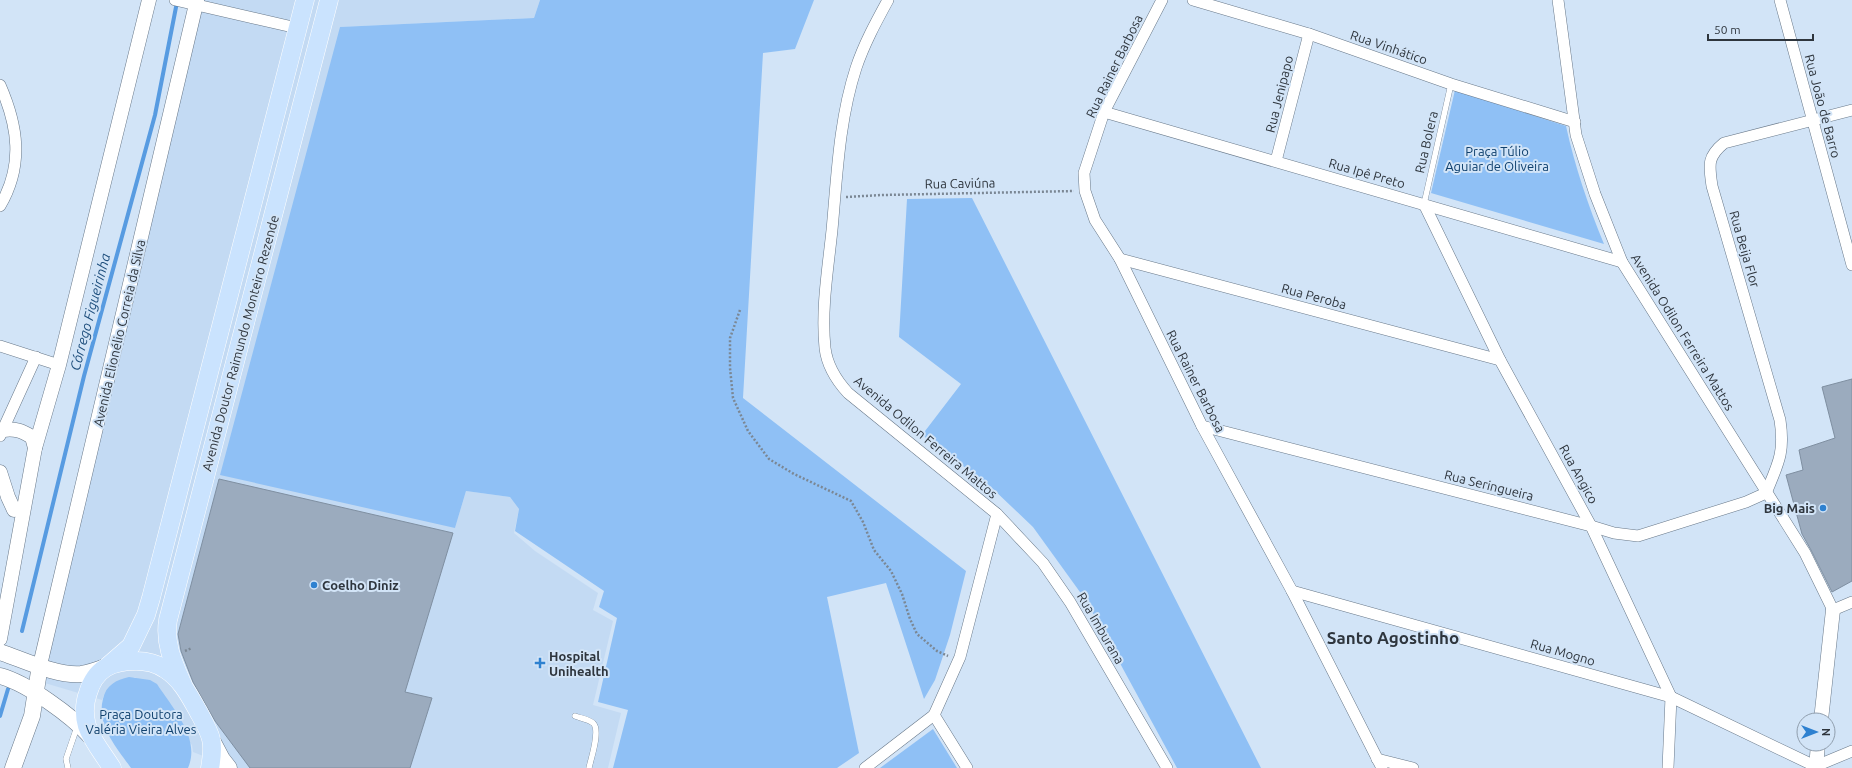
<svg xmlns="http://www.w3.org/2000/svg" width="1852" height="768" viewBox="0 0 1852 768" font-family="Ubuntu,sans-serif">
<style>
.built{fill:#c3daf3}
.green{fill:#8fc0f5}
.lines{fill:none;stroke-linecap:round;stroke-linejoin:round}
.stream{stroke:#579be1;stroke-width:4}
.building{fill:#9babbe;stroke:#7f8fa1}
.service-casing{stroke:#687889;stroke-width:6}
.minor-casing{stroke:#687889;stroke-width:12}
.tertiary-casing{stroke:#687889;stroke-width:15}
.secondary-casing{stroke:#687889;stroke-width:17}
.primary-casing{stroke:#fff;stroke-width:19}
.path{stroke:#7b8794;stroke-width:2.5;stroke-dasharray:2 2;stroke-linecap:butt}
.service{stroke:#fff;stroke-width:5.5}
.minor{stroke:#fff;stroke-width:11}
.tertiary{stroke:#fff;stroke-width:14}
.secondary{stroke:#fff;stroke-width:16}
.primary{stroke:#cae3fe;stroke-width:18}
.poi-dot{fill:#2e81d0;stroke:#d2e4f7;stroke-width:1.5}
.labels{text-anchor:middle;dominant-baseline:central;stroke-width:4;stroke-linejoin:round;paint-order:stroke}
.street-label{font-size:13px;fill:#2e353d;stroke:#d2e4f7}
.park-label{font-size:13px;fill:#10416e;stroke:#d2e4f7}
.poi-label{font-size:13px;font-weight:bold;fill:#2e353d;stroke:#d2e4f7;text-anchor:start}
.water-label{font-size:14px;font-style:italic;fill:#1f4f7d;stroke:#d2e4f7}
.district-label{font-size:17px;font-weight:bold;fill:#2e353d;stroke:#d2e4f7}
</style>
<rect width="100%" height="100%" fill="#d2e4f7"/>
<polygon class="built" points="197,0 540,0 534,18 340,27 455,528 466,491 510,497 519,509 514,533 535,551 598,593 593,610 613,621 593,705 621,713 608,768 234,768 193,752 192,745 135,677 105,693 102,700 38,681"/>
<g class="green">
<polygon points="540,0 814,0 795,49 763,53 743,398 966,571 950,635 935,680 924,699 886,583 827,597 859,753 837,768 613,768 628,710 598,702 617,618 599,607 604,591 515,531 519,509 510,497 466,491 455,528 220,475 340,27 534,18"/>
<path d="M1455,90L1566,126C1575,167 1588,205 1604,244L1431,193Z"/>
<polygon points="972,198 1261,768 1177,768 1085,599 1033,527 992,488 922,435 961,384 899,337 907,199"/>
<path d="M129,677L150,680L157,684C173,709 201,738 188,768H131C117,748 96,725 103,699C106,685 116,680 129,677Z"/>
<polygon points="933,729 957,768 880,768"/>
</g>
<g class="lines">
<g class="stream">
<polyline points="22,631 84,376 155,115 177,2"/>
<polyline points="0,716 8,689"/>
</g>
</g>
<g class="building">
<polygon points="1852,379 1852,581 1832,592 1811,550 1802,534 1786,475 1803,470 1799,450 1835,438 1822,387"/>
<polygon points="219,479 453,533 405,692 432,698 410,768 250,768 215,721 193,682 181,651 178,634"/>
</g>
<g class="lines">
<g class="service-casing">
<g id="service">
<polyline points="1424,204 1451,84"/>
<path d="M575,716C580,718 588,719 593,723C601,730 591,758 589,768"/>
<polyline points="68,768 66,759 77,727"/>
</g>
</g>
<g class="minor-casing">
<g id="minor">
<polyline points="175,0 297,28"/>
<polyline points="1162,0 1104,112 1084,173 1085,191 1095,220 1120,259 1202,426 1292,591 1382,768"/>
<polyline points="1193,0 1309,34 1451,84 1575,122"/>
<polyline points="1558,0 1576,135 1595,194 1622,262 1805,553 1833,610 1852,602"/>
<polyline points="1780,0 1852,265"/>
<path d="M0,85C18,126 24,165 0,206"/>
<polyline points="1104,112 1622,262"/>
<polyline points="1276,161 1309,34"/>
<polyline points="1424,204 1500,360 1591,526 1671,697 1668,768"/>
<polyline points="1120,259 1500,360"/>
<polyline points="0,346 59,365"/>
<path d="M1202,426L1591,526L1614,533L1638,536L1746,502L1766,493C1778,464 1785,453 1780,420L1712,186C1709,165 1707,157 1724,143L1852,110"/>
<polyline points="0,436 36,357"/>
<polyline points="997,514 1043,563 1070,602 1167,768"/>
<polyline points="1292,591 1671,697 1819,768"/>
<polyline points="934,715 967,768"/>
<polyline points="1377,759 1413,768"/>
<polyline points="1816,766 1852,751"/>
<path d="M865,768L934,715L960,657L997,514L848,393C837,381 827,365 825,348C821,309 828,269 832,230C837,176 839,120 856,68C864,44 876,22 888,0"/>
</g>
</g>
<g class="tertiary-casing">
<g id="tertiary">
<path d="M3,430C15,428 22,431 32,437L35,448"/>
<polyline points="0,472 8,497 14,510"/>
<polyline points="0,639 35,448 59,365 149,0"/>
<polyline points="40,665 197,0"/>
<polyline points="1821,720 1833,610"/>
<polyline points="1816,768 1818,744"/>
</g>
</g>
<g class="secondary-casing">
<g id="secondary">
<path d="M0,652C24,660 56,676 81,674C90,673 100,669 108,666"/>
<path d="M0,676C27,683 72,716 91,737"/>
<polyline points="213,742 222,759 229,768"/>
<polyline points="13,768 32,716 40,665"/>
</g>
</g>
<g class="primary-casing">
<g id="primary">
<polyline points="108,666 131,646 146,615 151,598 305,0"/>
<path d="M183,685C174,664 164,644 168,620L329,0"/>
<path d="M112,768C104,755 92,741 87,726C84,715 84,704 88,693C95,669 111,661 136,661C146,661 156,663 165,669C181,679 189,695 198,711C211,735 215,740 210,768"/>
</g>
</g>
<g class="path">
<polyline points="846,197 882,195 1074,191"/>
<polyline points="740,310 730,338 730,368 733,398 748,431 769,459 794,474 851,501 863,522 874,550 891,571 902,594 910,619 917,634 937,651 948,656"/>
<polyline points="185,651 192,648"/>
</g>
<use href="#service" class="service"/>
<use href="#minor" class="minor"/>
<use href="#tertiary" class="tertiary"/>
<use href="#secondary" class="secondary"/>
<use href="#primary" class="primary"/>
</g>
<g class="poi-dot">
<circle cx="1823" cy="508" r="4"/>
<circle cx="314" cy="585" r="4"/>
<path d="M538 657h4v4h4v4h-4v4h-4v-4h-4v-4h4z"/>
</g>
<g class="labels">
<g class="street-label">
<text transform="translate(1389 47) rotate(19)">Rua Vinhático</text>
<text transform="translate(1114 66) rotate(-64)">Rua Rainer Barbosa</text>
<text transform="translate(1279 94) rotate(-76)">Rua Jenipapo</text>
<text transform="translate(1823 106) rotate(75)">Rua João de Barro</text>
<text transform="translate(1426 142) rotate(-77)">Rua Bolera</text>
<text transform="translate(1367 173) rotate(16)">Rua Ipê Preto</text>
<text transform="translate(960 183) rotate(-1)">Rua Caviúna</text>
<text transform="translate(1745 249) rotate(74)">Rua Beija Flor</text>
<text transform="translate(1314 296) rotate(15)">Rua Peroba</text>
<text transform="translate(1683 332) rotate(58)">Avenida Odilon Ferreira Mattos</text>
<text transform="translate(119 333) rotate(-77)">Avenida Elionélio Correia da Silva</text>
<text transform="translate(240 343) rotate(-75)">Avenida Doutor Raimundo Monteiro Rezende</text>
<text transform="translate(1196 381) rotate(63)">Rua Rainer Barbosa</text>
<text transform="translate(926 437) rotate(40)">Avenida Odilon Ferreira Mattos</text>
<text transform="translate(1579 474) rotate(61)">Rua Angico</text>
<text transform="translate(1489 485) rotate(14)">Rua Seringueira</text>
<text transform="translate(1101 628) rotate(60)">Rua Imburana</text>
<text transform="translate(1563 652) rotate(16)">Rua Mogno</text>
</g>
<g class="park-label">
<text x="1497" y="151">Praça Túlio<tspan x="1497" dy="15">Aguiar de Oliveira</tspan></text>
<text x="141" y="714">Praça Doutora<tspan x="141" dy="15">Valéria Vieira Alves</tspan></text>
</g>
<g class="poi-label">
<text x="1815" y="508" text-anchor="end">Big Mais</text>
<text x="322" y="585">Coelho Diniz</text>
<text x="549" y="656">Hospital<tspan x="549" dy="15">Unihealth</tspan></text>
</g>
<g class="water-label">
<text transform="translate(90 312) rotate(-75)">Córrego Figueirinha</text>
</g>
<g class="district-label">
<text x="1393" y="637">Santo Agostinho</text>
</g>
</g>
<g transform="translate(1816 732) rotate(90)"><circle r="19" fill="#d2e4f7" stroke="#909ead"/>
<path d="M0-3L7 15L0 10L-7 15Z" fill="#2e81d0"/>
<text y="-6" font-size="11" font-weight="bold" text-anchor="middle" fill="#2e353d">N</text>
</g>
<path d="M1708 34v6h105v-6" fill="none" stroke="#2e353d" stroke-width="2"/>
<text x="1714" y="34" font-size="12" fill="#2e353d" stroke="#d2e4f7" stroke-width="3" paint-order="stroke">50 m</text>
</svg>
